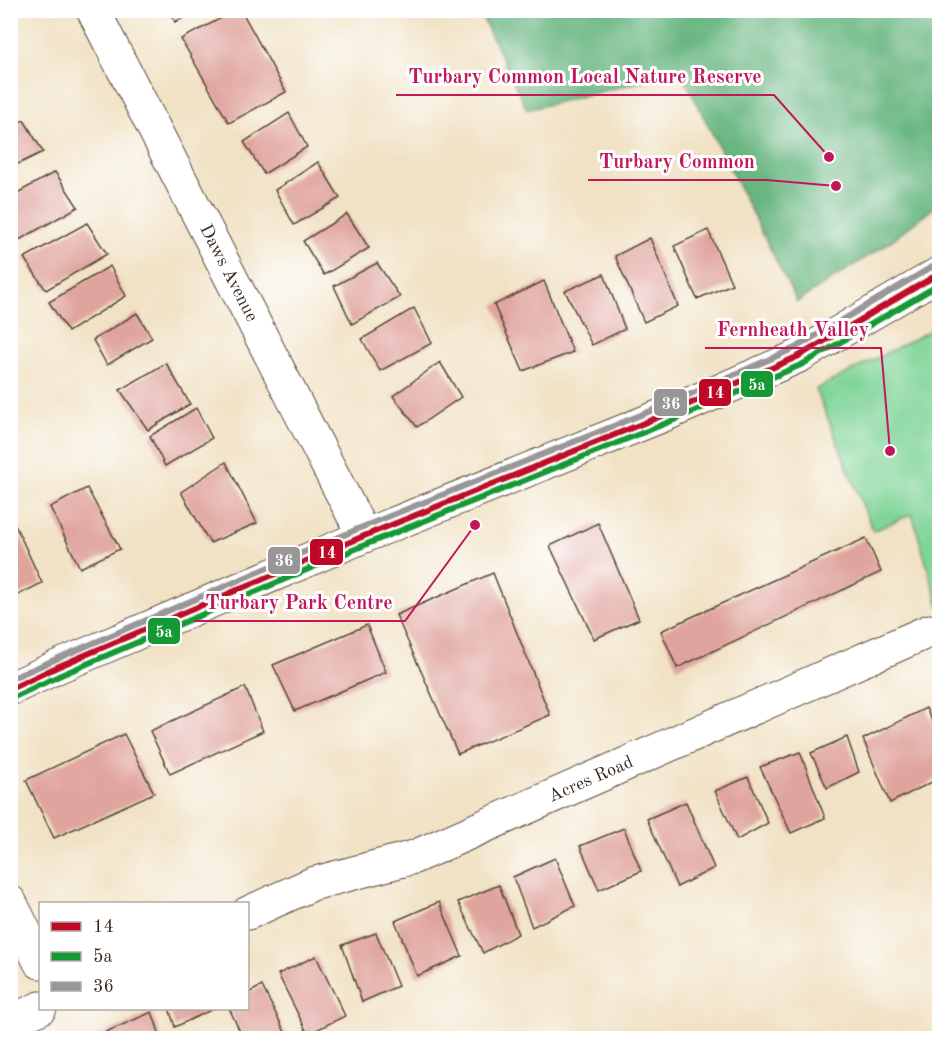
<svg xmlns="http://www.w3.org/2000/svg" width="950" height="1049" viewBox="0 0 950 1049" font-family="'Old Standard TT',serif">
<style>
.green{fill:#7fd497;stroke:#5d7f5a;stroke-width:1.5}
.forest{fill:#67b680;stroke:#51704f;stroke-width:1.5}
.building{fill:#e0a49e}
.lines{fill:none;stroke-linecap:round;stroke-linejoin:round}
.minor-casing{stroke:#564637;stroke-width:35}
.minor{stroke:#fff;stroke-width:33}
.bus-1-casing{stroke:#fff;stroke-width:10}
.bus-2-casing{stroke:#fff;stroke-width:10}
.bus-3-casing{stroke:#fff;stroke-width:10}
.bus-1{stroke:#be0826;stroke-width:6}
.bus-2{stroke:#149934;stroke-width:6}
.bus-3{stroke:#989696;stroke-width:6}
.labels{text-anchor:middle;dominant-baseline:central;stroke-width:6;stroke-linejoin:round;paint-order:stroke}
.street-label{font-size:18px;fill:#3b2a1e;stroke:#fff}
.leader{fill:none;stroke:#c2185b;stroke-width:2}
.callout-dot{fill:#c2185b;stroke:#fff;stroke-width:2}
.callout-label{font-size:20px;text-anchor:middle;font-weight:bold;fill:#c2185b;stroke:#fff;stroke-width:6;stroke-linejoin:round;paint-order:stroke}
.line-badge{stroke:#fff;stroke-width:2}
.badge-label{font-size:16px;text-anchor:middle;font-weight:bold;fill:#fff}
</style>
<rect width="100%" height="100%" fill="#fff"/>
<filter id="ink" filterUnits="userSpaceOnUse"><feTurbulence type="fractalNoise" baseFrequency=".0167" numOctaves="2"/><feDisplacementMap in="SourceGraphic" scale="12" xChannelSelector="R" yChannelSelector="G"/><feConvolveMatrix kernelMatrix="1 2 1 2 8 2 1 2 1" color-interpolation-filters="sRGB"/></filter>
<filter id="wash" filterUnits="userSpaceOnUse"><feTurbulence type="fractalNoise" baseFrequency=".008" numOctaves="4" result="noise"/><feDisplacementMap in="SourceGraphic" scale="24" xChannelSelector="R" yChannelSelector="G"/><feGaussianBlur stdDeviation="1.35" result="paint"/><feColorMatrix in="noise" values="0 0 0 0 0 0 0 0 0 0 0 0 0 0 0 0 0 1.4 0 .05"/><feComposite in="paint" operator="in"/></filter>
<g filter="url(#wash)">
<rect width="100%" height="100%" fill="#f1e2c5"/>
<polygon class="green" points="939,326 939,607 912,514 873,531 816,389"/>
<polygon class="forest" points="479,11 939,11 939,204 886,245 797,302 681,72 527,110"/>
<g id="blocks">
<g class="building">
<polygon points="169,10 199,10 175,22"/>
<polygon points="237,10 241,10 286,92 229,123 181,39"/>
<polygon points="289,113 307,147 264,174 244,142"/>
<polygon points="24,120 43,152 10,168 10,127"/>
<polygon points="318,162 340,198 294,225 275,190"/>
<polygon points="55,172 78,207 12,244 10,197"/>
<polygon points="347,214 369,248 324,275 303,241"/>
<polygon points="87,223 107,254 46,290 24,258"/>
<polygon points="708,230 732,284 697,299 674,246"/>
<polygon points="650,238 678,306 644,322 615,256"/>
<polygon points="377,263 400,297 352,324 334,286"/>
<polygon points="110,266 126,296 68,332 49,302"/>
<polygon points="604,274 625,329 592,345 565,291"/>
<polygon points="544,281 573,352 523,371 494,305"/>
<polygon points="414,308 432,343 380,371 362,339"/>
<polygon points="137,313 152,338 107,365 93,340"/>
<polygon points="440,362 461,397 417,427 393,396"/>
<polygon points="166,363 190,404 148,430 120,390"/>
<polygon points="196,408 212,438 165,466 150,436"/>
<polygon points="226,462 257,523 210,543 181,492"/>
<polygon points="87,488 120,549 80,568 50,507"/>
<polygon points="10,514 42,583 10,599"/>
<polygon points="598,523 639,619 594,639 550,546"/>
<polygon points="866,538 881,572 677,668 661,631"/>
<polygon points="493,573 550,715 458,754 396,615"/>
<polygon points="367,625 386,672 295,711 273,665"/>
<polygon points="245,687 263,731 170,774 150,731"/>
<polygon points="926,708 940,739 940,778 890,803 863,739"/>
<polygon points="124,734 154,793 54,838 26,780"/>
<polygon points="847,737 859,772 827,788 811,753"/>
<polygon points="800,752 825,818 791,833 760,767"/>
<polygon points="748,777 768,823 737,840 715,791"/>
<polygon points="686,802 714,868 677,887 647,819"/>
<polygon points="624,828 641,871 599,890 580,846"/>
<polygon points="555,858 575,906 532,927 513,877"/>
<polygon points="499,885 518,934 483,953 458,902"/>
<polygon points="439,902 462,956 417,976 395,921"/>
<polygon points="376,933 398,986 362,1002 342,945"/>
<polygon points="316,956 345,1016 308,1034 278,974"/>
<polygon points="262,986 288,1038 243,1038 229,1008 248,1008 248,993"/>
<polygon points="169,1008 215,1008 175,1027"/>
<polygon points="152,1012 161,1038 92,1038"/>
</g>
</g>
</g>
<g filter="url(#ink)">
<use href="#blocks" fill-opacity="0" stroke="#564637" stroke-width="1.5"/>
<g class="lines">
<g class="minor-casing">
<g id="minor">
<path id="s1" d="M93,10L364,536"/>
<polyline points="10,689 57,667 364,536 671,412 799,356 940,273"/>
<polyline points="10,902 40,962"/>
<path id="s2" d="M248,913L312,884L414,857L929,631"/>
<polyline points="10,1022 40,1008"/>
</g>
</g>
<use href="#minor" class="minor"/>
<g class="bus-1-casing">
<polyline id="bus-1" points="10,689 57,667 364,536 671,412 799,356 940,273"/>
</g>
<g class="bus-2-casing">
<polyline id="bus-2" points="14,697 61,675 367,544 674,420 803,364 940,284"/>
</g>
<g class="bus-3-casing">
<polyline id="bus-3" points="10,679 360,528 668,404 795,348 935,265"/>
</g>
<use href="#bus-1" class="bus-1"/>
<use href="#bus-2" class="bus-2"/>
<use href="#bus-3" class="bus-3"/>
</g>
</g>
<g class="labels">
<g class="street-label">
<text stroke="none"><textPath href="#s1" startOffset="296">Daws Avenue</textPath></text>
<text stroke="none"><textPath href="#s2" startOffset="369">Acres Road</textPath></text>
</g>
</g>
<path class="leader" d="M829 157L774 95H396M836 186L767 180H588M890 451L881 348H705M475 525L405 621H194"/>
<g class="callout-dot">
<circle cx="829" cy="157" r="6"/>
<circle cx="836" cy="186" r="6"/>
<circle cx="890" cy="451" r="6"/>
<circle cx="475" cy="525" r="6"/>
</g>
<g class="callout-label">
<text x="585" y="83">Turbary Common Local Nature Reserve</text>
<text x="677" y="168">Turbary Common</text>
<text x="793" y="336">Fernheath Valley</text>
<text x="299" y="609">Turbary Park Centre</text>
</g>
<g class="line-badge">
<rect x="740" y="370" width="34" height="28" rx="6" fill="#149934"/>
<rect x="698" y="378" width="34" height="29" rx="6" fill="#be0826"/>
<rect x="653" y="388" width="35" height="29" rx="6" fill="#989696"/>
<rect x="309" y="538" width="35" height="28" rx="6" fill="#be0826"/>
<rect x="267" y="546" width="34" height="29" rx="6" fill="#989696"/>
<rect x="147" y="617" width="34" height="28" rx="6" fill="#149934"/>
</g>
<g class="badge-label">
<text x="757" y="390">5a</text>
<text x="715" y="398">14</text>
<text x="671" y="409">36</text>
<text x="327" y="558">14</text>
<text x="284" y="566">36</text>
<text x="164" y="637">5a</text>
</g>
<rect width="950" height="1049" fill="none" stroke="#fff" stroke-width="36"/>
<rect x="39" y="902" width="210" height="108" fill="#ffffff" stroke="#b1aaa5" stroke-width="1.5"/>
<rect x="51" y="922" width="30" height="9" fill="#be0826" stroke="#b1aaa5" stroke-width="1.5"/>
<text x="93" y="932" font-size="18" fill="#3b2a1e">14</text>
<rect x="51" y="952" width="30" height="9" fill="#149934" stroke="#b1aaa5" stroke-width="1.5"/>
<text x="93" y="962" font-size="18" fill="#3b2a1e">5a</text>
<rect x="51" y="982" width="30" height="9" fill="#989696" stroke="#b1aaa5" stroke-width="1.5"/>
<text x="93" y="992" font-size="18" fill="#3b2a1e">36</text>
</svg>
